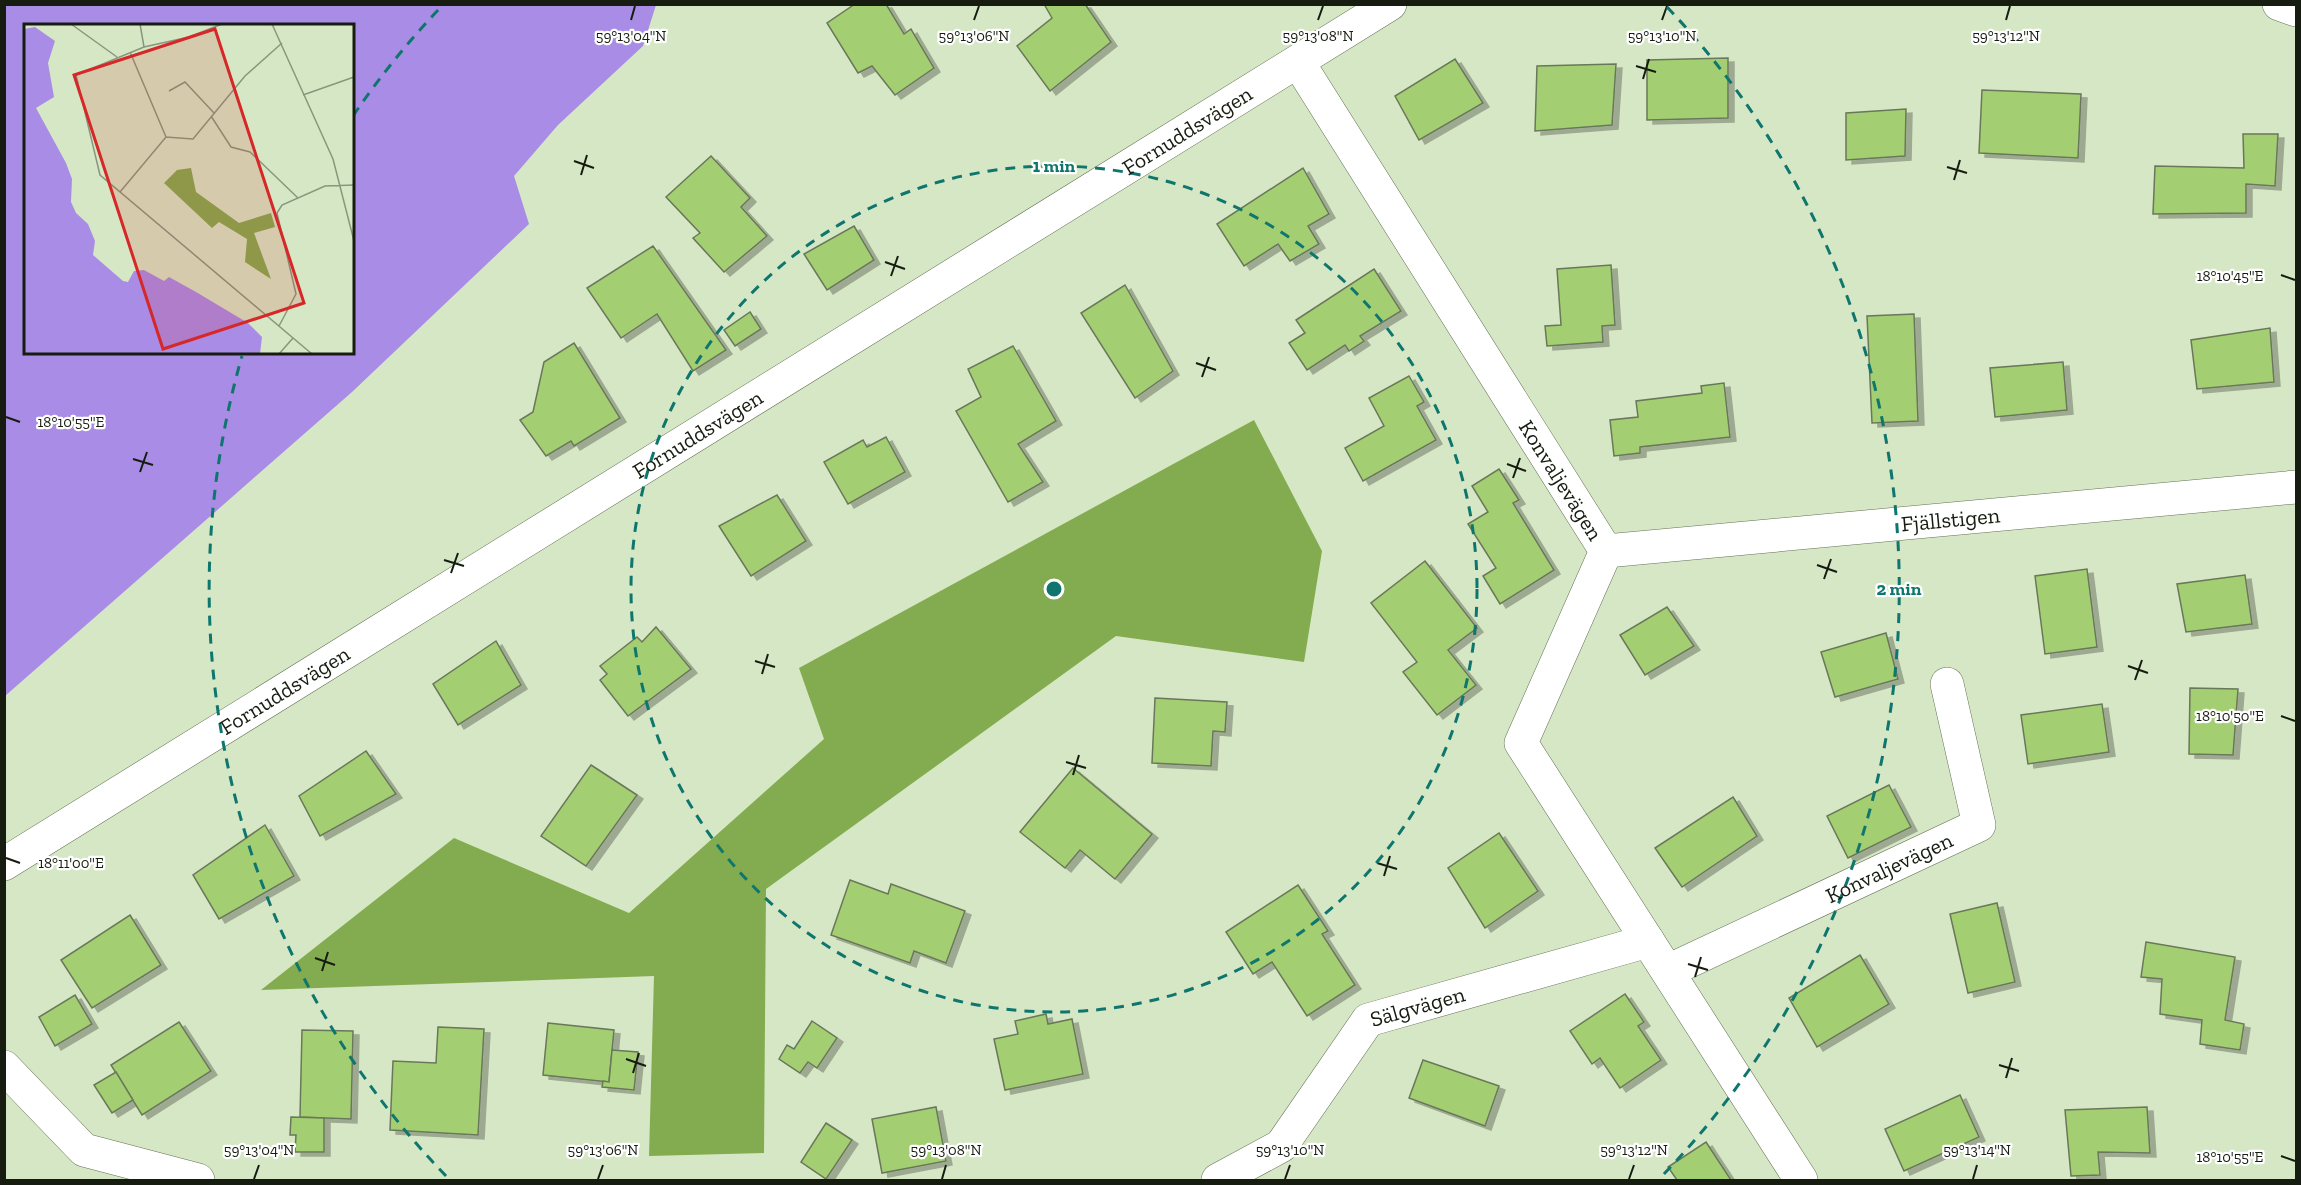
<svg xmlns="http://www.w3.org/2000/svg" width="2301" height="1185" viewBox="0 0 2301 1185" font-family="'Zilla Slab',serif">
<style>
.forest{fill:#83ab4f}
.water{fill:#a98ce5;fill-rule:evenodd}
.building{fill:#a4ce72;stroke:#69785a;stroke-width:1.5;filter:url(#shadow)}
.lines{fill:none;stroke-linecap:round;stroke-linejoin:round}
.minor-casing{stroke:#647255;stroke-width:34}
.minor{stroke:#fff;stroke-width:33}
.ticks{fill:none;stroke:#161c10;stroke-width:2}
.ring{fill:none;stroke:#0f766e;stroke-width:3;stroke-dasharray:10 8}
.labels{text-anchor:middle;dominant-baseline:central;stroke-width:4.5;stroke-linejoin:round;paint-order:stroke}
.street-label{font-size:22px;fill:#161c10;stroke:#fff}
.inset-road{fill:none;stroke:#89967d;stroke-width:1.5}
.view{fill:#d62828;fill-opacity:0.15;stroke:#d62828;stroke-width:3}
.inset-edge{fill:none;stroke:#161c10;stroke-width:3}
.ticks-label{font-size:15px;text-anchor:middle;fill:#161c10;stroke:#fff;stroke-width:4.5;stroke-linejoin:round;paint-order:stroke}
.centre{fill:#0f766e;stroke:#fff;stroke-width:3}
.ring-label{font-size:18px;text-anchor:middle;font-weight:bold;fill:#0f766e;stroke:#fff;stroke-width:4.5;stroke-linejoin:round;paint-order:stroke}
</style>
<defs>
<filter id="shadow"><feDropShadow dx="6" dy="4" stdDeviation="0" flood-color="#0004"/></filter>
</defs>
<rect width="100%" height="100%" fill="#d6e7c5"/>
<polygon class="forest" points="1254,420 1322,551 1304,662 1116,636 766,889 764,1153 649,1156 654,976 261,990 454,838 629,913 824,739 799,668"/>
<path class="water" d="M5,4L656,5L643,46L558,125L514,176L529,224L352,392L5,696ZM26,26H352V352H26Z"/>
<g class="building">
<polygon points="855,4 886,4 904,34 911,29 934,68 895,95 872,66 858,73 827,23"/>
<polygon points="1044,4 1085,4 1111,42 1050,91 1017,46 1052,18"/>
<polygon points="1728,58 1728,118 1647,120 1647,60"/>
<polygon points="1455,59 1483,103 1419,140 1395,96"/>
<polygon points="1616,64 1612,125 1535,131 1537,66"/>
<polygon points="1982,90 2081,94 2078,158 1979,153"/>
<polygon points="1906,109 1905,156 1846,160 1846,113"/>
<polygon points="2243,134 2278,134 2275,186 2246,184 2246,213 2153,214 2155,166 2244,168"/>
<polygon points="711,156 750,198 741,207 767,236 724,272 693,238 700,233 666,197"/>
<polygon points="1303,168 1329,214 1308,226 1319,244 1290,261 1278,244 1244,266 1217,224"/>
<polygon points="854,226 874,260 827,290 804,254"/>
<polygon points="653,246 726,350 693,371 657,314 621,338 587,288"/>
<polygon points="1611,265 1615,325 1602,326 1603,342 1547,346 1545,326 1561,325 1557,269"/>
<polygon points="1374,269 1401,311 1360,336 1364,341 1349,351 1345,345 1307,370 1289,343 1305,333 1296,320"/>
<polygon points="1125,285 1173,371 1135,398 1081,313"/>
<polygon points="750,312 761,329 735,346 724,330"/>
<polygon points="1914,314 1918,421 1872,423 1867,316"/>
<polygon points="2270,328 2274,382 2197,389 2191,340"/>
<polygon points="574,343 620,418 574,446 571,441 546,456 520,420 533,412 544,362"/>
<polygon points="1013,346 1056,421 1018,444 1043,482 1008,502 956,411 981,397 968,369"/>
<polygon points="2063,362 2067,410 1995,417 1990,368"/>
<polygon points="1409,376 1424,402 1417,406 1436,440 1363,481 1345,448 1384,426 1369,398"/>
<polygon points="1724,383 1730,437 1640,447 1640,453 1614,456 1610,420 1638,417 1636,401 1702,393 1701,386"/>
<polygon points="886,437 905,472 848,504 824,462 863,440 867,447"/>
<polygon points="1499,469 1519,500 1513,503 1554,570 1500,604 1483,576 1496,568 1468,524 1488,512 1472,486"/>
<polygon points="777,495 806,541 751,576 719,526"/>
<polygon points="1425,561 1477,628 1448,650 1476,685 1437,715 1403,672 1417,662 1371,603"/>
<polygon points="2087,569 2097,647 2045,654 2035,576"/>
<polygon points="2245,575 2252,624 2186,632 2177,584"/>
<polygon points="1667,607 1694,646 1645,675 1620,635"/>
<polygon points="656,627 691,669 628,716 600,680 607,674 600,666 637,637 642,642"/>
<polygon points="1886,633 1898,679 1835,697 1821,652"/>
<polygon points="496,641 521,685 458,725 433,684"/>
<polygon points="2190,688 2238,689 2233,755 2189,754"/>
<polygon points="1155,698 1227,702 1225,732 1213,731 1211,766 1152,763"/>
<polygon points="2102,704 2109,752 2028,764 2021,715"/>
<polygon points="366,751 396,794 320,836 299,796"/>
<polygon points="591,765 637,795 586,866 541,836"/>
<polygon points="1073,768 1152,834 1115,879 1080,850 1065,868 1020,832"/>
<polygon points="1889,785 1911,827 1848,858 1827,816"/>
<polygon points="1733,797 1757,836 1682,887 1655,848"/>
<polygon points="265,825 294,876 219,919 193,875"/>
<polygon points="1499,833 1538,891 1485,928 1448,868"/>
<polygon points="850,880 888,894 891,884 965,911 946,963 914,951 910,963 831,935"/>
<polygon points="1298,885 1328,931 1322,934 1355,985 1307,1016 1272,962 1253,974 1226,932"/>
<polygon points="1997,903 2015,982 1968,993 1950,914"/>
<polygon points="130,915 161,965 92,1008 61,960"/>
<polygon points="2146,942 2235,957 2225,1020 2244,1024 2240,1050 2200,1044 2202,1020 2160,1014 2162,979 2141,977"/>
<polygon points="1860,955 1889,1004 1817,1047 1789,998"/>
<polygon points="1625,994 1644,1022 1638,1026 1661,1060 1620,1088 1600,1058 1592,1064 1570,1031"/>
<polygon points="75,995 92,1024 55,1046 39,1017"/>
<polygon points="1046,1014 1048,1024 1072,1019 1083,1074 1005,1090 994,1039 1018,1034 1015,1021"/>
<polygon points="812,1021 837,1038 817,1068 808,1062 800,1073 779,1059 787,1045 794,1049"/>
<polygon points="179,1022 211,1071 142,1115 111,1065"/>
<polygon points="548,1023 614,1030 609,1082 543,1075"/>
<polygon points="438,1027 484,1029 478,1135 390,1130 393,1061 436,1063"/>
<polygon points="302,1030 353,1031 351,1119 300,1117"/>
<polygon points="612,1050 638,1052 634,1090 602,1087 603,1081 609,1082"/>
<polygon points="1423,1060 1499,1086 1485,1126 1409,1098"/>
<polygon points="116,1072 133,1100 112,1113 94,1085"/>
<polygon points="1960,1095 1979,1137 1904,1171 1885,1129"/>
<polygon points="936,1107 946,1161 882,1173 872,1119"/>
<polygon points="2147,1107 2150,1153 2098,1152 2100,1175 2071,1176 2065,1110"/>
<polygon points="291,1117 324,1118 324,1152 295,1152 296,1135 290,1135"/>
<polygon points="826,1123 852,1140 826,1179 801,1162"/>
<polygon points="1706,1142 1731,1180 1677,1180 1668,1167"/>
</g>
<g class="lines">
<g class="minor-casing">
<g id="minor">
<polyline points="2279,4 2296,10"/>
<path id="s1" d="M1298,62L1606,551L1521,743L1801,1180"/>
<path id="s2" d="M1606,551L2296,487"/>
<path id="s3" d="M4,864L1390,4"/>
<path id="s4" d="M1668,971L1979,825L1947,684"/>
<polyline points="4,1067 84,1150 198,1180"/>
<path id="s5" d="M1218,1180L1281,1146L1368,1020L1648,941"/>
</g>
</g>
<use href="#minor" class="minor"/>
</g>
<path class="ticks" d="M631,20L635,6M974,20L979,6M1318,20L1323,6M1662,20L1667,6M2006,20L2010,6M1636,66L1656,72M1643,79L1649,59M574,161L594,168M1947,167L1967,173M581,175L587,155M1954,180L1960,160M885,262L905,269M2281,275L2295,280M891,276L898,256M1196,363L1216,370M1202,377L1209,357M6,417L20,422M133,459L153,465M1507,464L1526,471M140,472L147,452M1513,478L1520,458M444,560L464,566M1817,565L1837,572M451,573L458,553M1824,579L1831,559M755,661L775,667M2128,666L2148,673M762,674L768,654M2135,680L2142,660M2281,716L2295,721M1066,762L1086,768M1073,775L1079,755M6,858L20,863M1377,863L1397,869M1384,876L1390,856M315,958L335,965M1688,964L1708,970M322,971L328,952M1695,977L1701,957M626,1059L646,1066M1999,1065L2019,1071M633,1073L639,1053M2006,1078L2012,1058M2281,1156L2295,1161M254,1179L259,1165M598,1179L603,1165M942,1179L946,1165M1285,1179L1290,1165M1629,1179L1634,1165M1973,1179L1977,1165"/>
<g class="ring">
<circle cx="1054" cy="589" r="423"/>
<path d="M446 1176A845 845 0 0 1 242 356M353 116A845 845 0 0 1 441 7M1667 7A845 845 0 0 1 1662 1176"/>
</g>
<g class="labels">
<g class="street-label">
<text stroke="none"><textPath href="#s3" startOffset="1392">Fornuddsvägen</textPath></text>
<text stroke="none"><textPath href="#s3" startOffset="816">Fornuddsvägen</textPath></text>
<text stroke="none"><textPath href="#s1" startOffset="494">Konvaljevägen</textPath></text>
<text stroke="none"><textPath href="#s2" startOffset="346">Fjällstigen</textPath></text>
<text stroke="none"><textPath href="#s3" startOffset="330">Fornuddsvägen</textPath></text>
<text stroke="none"><textPath href="#s4" startOffset="244">Konvaljevägen</textPath></text>
<text stroke="none"><textPath href="#s5" startOffset="276">Sälgvägen</textPath></text>
</g>
</g>
<g transform="translate(24 24)">
<rect width="330" height="330" fill="#d6e7c5"/>
<path d="M167,144L172,168L215,199L247,189L251,203L230,209L247,255L221,238L223,215L195,198L188,204L140,159L153,146Z" fill="#83ab4f"/>
<path d="M11,3L31,17L24,39L30,73L12,84L42,139L48,155L47,178L52,189L64,200L71,217L69,231L99,257L104,258L110,247L120,246L140,257L145,253L172,268L224,299L238,313L236,330H0V5Z" fill="#a98ce5"/>
<path class="inset-road" d="M47,0L93,33M116,0L120,23M198,0L165,13L120,23L52,51L76,151L288,330M248,0L309,135L330,217M106,28L142,113M145,67L161,58L190,89M279,71L330,53M187,92L207,123L226,128L274,174M96,168L142,113L169,115L221,52L258,19M255,302L272,270L253,189L258,181L301,162L330,161M255,330L269,314"/>
<path class="view" d="M191,5L280,279L139,325L50,51Z"/>
<rect width="330" height="330" class="inset-edge"/>
</g>
<g class="ticks-label">
<text x="631" y="41">59°13'04"N</text>
<text x="974" y="41">59°13'06"N</text>
<text x="1318" y="41">59°13'08"N</text>
<text x="1662" y="41">59°13'10"N</text>
<text x="2006" y="41">59°13'12"N</text>
<text x="2230" y="281">18°10'45"E</text>
<text x="71" y="427">18°10'55"E</text>
<text x="2230" y="721">18°10'50"E</text>
<text x="71" y="868">18°11'00"E</text>
<text x="1290" y="1155">59°13'10"N</text>
<text x="259" y="1155">59°13'04"N</text>
<text x="603" y="1155">59°13'06"N</text>
<text x="946" y="1155">59°13'08"N</text>
<text x="1634" y="1155">59°13'12"N</text>
<text x="1977" y="1155">59°13'14"N</text>
<text x="2230" y="1162">18°10'55"E</text>
</g>
<circle cx="1054" cy="589" r="9" class="centre"/>
<g class="ring-label">
<text x="1054" y="172">1 min</text>
<text x="1899" y="595">2 min</text>
</g>
<rect width="2301" height="1185" fill="none" stroke="#161c10" stroke-width="12"/>
</svg>
